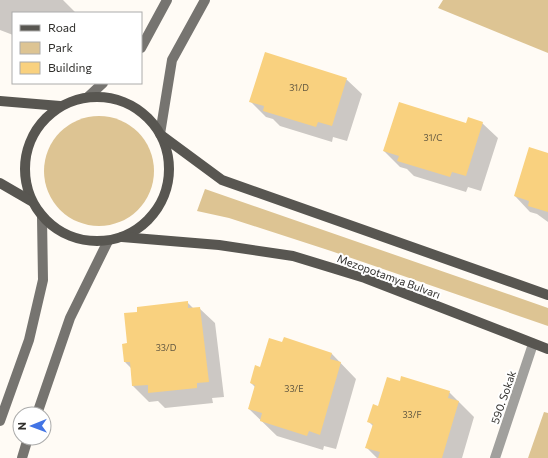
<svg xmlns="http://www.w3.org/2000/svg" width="548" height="458" viewBox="0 0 548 458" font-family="Commissioner,sans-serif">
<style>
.green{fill:#ddc493}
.shadow{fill:#0003}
.building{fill:#f9d17f}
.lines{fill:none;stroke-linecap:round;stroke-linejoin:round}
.minor{stroke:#a1a09d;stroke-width:10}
.secondary{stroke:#767470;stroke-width:10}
.primary{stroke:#585651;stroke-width:10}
.labels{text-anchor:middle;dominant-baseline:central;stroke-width:4;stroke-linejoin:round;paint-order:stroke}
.number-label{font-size:9px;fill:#625841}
.street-label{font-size:11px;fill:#302f2c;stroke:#fff}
</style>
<rect width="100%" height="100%" fill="#fffbf5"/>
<g class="green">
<polygon points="443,0 548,0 548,53 438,8"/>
<circle cx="99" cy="171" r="55"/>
<polygon points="205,189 548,308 548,326 331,251 229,218 197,211"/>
<polygon points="544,412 548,413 548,458 528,458"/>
</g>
<g class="shadow">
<polygon points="0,0 63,0 76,13 13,13 13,35 0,30"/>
<polygon points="346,79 362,94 347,141 333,137 332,142 280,126 273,119 266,117 250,101"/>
<polygon points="482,123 498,138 481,191 468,187 466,192 414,176 407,169 400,167 384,151 467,124"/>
<polygon points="548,154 548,222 537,214 530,212 515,196"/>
<polygon points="187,302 193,308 199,308 215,323 224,397 212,398 213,403 165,408 158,401 149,402 133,386 131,368 125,362 128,344 139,313"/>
<polygon points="284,339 332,354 356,379 336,449 324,446 323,450 277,436 249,409 255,387 251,383 261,368 283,343"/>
<polygon points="400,382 449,392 474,417 462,458 377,458 366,447 373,426 369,422 378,407"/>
</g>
<g class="building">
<polygon points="265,52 347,78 332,126 318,122 316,127 263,111 264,106 249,102"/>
<polygon points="399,102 466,123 468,117 483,122 466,176 452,172 450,177 397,161 399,156 383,151"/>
<polygon points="529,147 548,153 548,212 528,206 529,201 514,196"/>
<polygon points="188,301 188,308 200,307 209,382 197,383 197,388 148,393 148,385 132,386 130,362 124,362 122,344 127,343 124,313 137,312 137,307"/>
<polygon points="284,337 332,353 330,359 341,362 320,435 309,431 307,436 260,421 262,413 248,409 255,385 250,383 255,365 260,367 269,338 282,342"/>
<polygon points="401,376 450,391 448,398 459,401 442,458 378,458 380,452 365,448 373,424 367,422 373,404 378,406 387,377 400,381"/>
</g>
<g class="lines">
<polyline class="minor" points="495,458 533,344"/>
<g class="secondary">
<polyline points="141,48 167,0"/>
<polyline points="88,97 103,83"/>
<polyline points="160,134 172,60 205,0"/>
<polyline points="37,414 70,318 108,241"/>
<polyline points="0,421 29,340 43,280 42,217"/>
<polyline points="22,458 28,438"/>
</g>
<g class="primary">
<circle cx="97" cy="169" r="72"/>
<polyline points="0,101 60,106"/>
<polyline points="161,135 222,180 548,295"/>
<polyline points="0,183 31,201"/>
<polyline points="122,237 219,245 293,256 365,278 548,349"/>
</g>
</g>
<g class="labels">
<g class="number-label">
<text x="299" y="87">31/D</text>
<text x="433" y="137">31/C</text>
<text x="166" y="347">33/D</text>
<text x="294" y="388">33/E</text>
<text x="412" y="414">33/F</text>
</g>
<g class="street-label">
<text transform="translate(389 276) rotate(20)">Mezopotamya Bulvarı</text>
<text transform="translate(503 397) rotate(-71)">590. Sokak</text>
</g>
</g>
<rect x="12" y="12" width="130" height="72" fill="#ffffff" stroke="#acacab"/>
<rect x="20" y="25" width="20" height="6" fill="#585651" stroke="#acacab"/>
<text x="48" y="32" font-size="12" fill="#302f2c">Road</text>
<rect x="20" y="42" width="20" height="12" fill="#ddc493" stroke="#acacab"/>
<text x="48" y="52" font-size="12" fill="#302f2c">Park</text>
<rect x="20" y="62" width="20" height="12" fill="#f9d17f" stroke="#acacab"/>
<text x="48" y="72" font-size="12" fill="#302f2c">Building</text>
<g transform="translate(32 426) rotate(269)"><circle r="19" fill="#ffffff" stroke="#acacab"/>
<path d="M0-3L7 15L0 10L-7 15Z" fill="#4274e5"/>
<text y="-6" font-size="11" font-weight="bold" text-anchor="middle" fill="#302f2c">N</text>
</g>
</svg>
